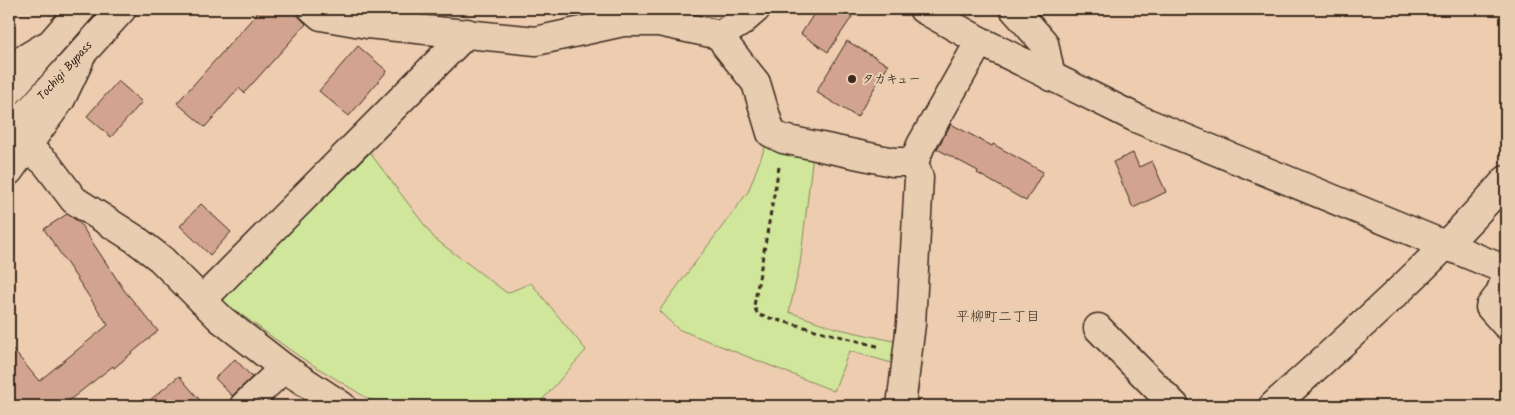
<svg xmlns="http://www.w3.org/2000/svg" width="1515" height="415" viewBox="0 0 1515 415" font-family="Kalam,'Klee One',sans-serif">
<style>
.green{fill:#d0e69b;stroke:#86885c}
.building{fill:#d2a48f;stroke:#3b2a1e}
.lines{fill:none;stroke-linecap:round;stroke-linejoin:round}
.minor-casing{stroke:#3b2a1e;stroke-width:31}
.major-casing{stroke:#3b2a1e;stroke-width:31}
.path{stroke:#3b2a1e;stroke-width:3;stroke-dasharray:5 4;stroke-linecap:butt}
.minor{stroke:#e9cdb0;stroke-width:28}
.major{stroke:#e9cdb0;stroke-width:28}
.poi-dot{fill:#3b2a1e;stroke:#e9cdb0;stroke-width:2}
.labels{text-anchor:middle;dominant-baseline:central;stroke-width:4;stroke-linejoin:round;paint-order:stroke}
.street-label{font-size:12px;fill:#3b2a1e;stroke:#e9cdb0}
.poi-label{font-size:12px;font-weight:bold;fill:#3b2a1e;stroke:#e9cdb0;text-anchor:start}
.neighbourhood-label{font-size:14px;fill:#3b2a1e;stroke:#e9cdb0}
</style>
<rect width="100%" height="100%" fill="#edccb0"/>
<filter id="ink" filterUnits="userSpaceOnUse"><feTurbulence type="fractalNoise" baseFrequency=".02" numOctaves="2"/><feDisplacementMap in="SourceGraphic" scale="10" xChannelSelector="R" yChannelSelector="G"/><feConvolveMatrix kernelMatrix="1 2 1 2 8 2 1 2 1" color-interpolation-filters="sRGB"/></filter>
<g filter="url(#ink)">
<g class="green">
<polygon points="765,147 813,154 800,264 789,312 835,328 902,343 899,365 849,351 834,391 678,329 659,311 748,192"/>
<polygon points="370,153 435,239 507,293 531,283 586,350 537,406 380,406 300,357 221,300"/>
</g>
<g class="building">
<polygon points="261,9 291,9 306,24 244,93 239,88 205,127 177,103"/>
<polygon points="817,9 839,9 852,17 828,52 801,34"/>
<polygon points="847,41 888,65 857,117 816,92"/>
<polygon points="358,46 387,71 349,116 319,91"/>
<polygon points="118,81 142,102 111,137 87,116"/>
<polygon points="951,124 992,146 993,144 1043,172 1026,201 977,173 978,171 937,149"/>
<polygon points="1133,153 1139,167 1152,161 1166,192 1133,208 1113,162"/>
<polygon points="201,204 231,232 210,255 180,226"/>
<polygon points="67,214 79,222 124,290 158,331 114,368 113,366 62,406 9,406 9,345 39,381 108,325 44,229"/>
<polygon points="235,359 252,377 232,396 215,378"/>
<polygon points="179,376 205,406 143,406"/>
</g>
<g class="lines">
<g class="minor-casing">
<g id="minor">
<polyline points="313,9 321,16 367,24 536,41 623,22 659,22 720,35 741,22 756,9"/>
<polyline points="923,9 980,41 1138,119 1506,270"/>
<polyline points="1014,9 1044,43 1051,77"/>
<polyline points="720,35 725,44 756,83 771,133 783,139 893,162 914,162"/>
<polyline points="9,68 46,46"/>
<polyline points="27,147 46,163 74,200 135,239 161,259 221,319 284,368 342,406"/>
<polyline points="9,171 61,99 79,61"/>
<polyline points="1506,278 1499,295 1490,307 1506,325"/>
<polyline points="202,300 467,33"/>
<polyline points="1098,328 1175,406"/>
<polyline points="244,406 284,368"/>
<polyline points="901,406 911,324 919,178 914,162 921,145 980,41"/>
<path d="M1273,406C1353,333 1435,262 1506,180"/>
</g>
</g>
<g class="major-casing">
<g id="major">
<polyline points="9,91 81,9"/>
<polyline points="9,134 122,9"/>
</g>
</g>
<polyline class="path" points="779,167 754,306 758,315 881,347"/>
<use href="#minor" class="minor"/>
<use href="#major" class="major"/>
</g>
</g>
<circle class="poi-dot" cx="852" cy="79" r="5"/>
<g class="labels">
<g class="street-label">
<text transform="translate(65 71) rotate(-48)">Tochigi Bypass</text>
</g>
<g class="poi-label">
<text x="862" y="79">タカキュー</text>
</g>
<g class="neighbourhood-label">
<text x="998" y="317">平柳町二丁目</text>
</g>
</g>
<rect width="1515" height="415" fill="none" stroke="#e9cdb0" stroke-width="30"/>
<rect x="15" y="15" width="1485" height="385" fill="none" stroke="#3b2a1e" stroke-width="2" filter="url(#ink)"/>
</svg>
